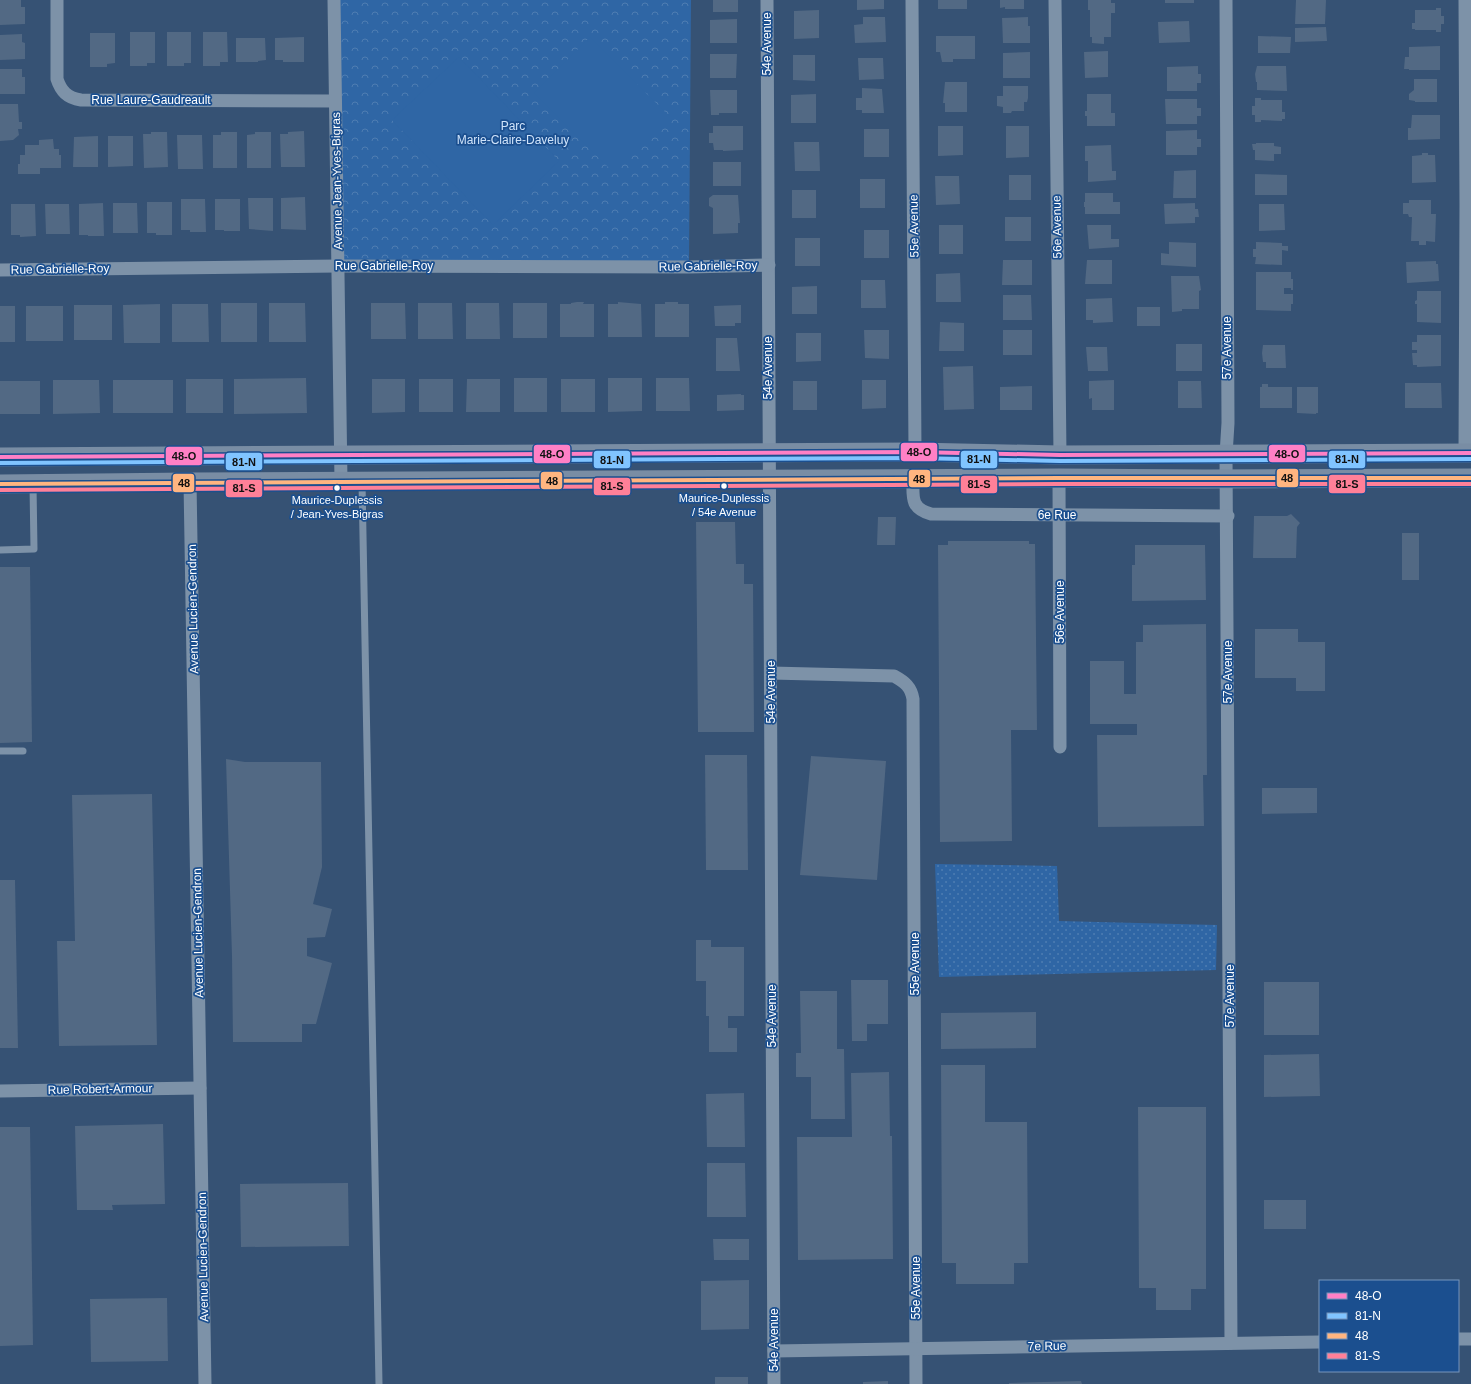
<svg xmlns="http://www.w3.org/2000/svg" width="1471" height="1384" viewBox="0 0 1471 1384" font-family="Helvetica,sans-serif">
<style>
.grass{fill:url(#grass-dots)}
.forest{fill:url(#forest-crowns)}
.pitch{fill:#2f66a5}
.building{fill:#526984}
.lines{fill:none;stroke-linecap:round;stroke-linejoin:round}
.lane{stroke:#7d92a8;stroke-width:7}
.street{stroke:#7d92a8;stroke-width:13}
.secondary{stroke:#798da4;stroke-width:19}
.bus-1-casing{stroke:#1b4f8f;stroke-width:7}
.bus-2-casing{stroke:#1b4f8f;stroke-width:7}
.bus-3-casing{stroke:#1b4f8f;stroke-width:7}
.bus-4-casing{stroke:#1b4f8f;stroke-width:7}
.bus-1{stroke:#ff80c5;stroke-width:4}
.bus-2{stroke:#80c4ff;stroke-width:4}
.bus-3{stroke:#ffb580;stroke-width:4}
.bus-4{stroke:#ff8098;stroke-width:4}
.bus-dot{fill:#fff;stroke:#1b4f8f;stroke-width:1.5}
.labels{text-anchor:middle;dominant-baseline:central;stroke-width:3.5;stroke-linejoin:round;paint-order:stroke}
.bus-label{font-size:11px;fill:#fff;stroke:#1b4f8f}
.street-label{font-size:12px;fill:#fff;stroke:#1b4f8f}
.park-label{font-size:12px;fill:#cfe3fa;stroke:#1b4f8f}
.line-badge{stroke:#1b4f8f;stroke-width:1.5}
.pale-badge-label{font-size:11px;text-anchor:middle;font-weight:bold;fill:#111}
</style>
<defs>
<pattern id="grass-dots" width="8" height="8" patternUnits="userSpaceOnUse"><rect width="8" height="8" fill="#2f66a5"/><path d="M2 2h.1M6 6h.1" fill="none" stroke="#4e7db2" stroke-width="1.8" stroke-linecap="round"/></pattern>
<pattern id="forest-crowns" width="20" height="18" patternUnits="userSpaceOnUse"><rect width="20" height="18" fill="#2f66a5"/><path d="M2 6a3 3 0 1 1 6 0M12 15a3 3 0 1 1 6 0" fill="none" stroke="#4e7db2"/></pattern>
</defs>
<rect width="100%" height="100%" fill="#365274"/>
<polygon class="grass" points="935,864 1057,866 1059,921 1217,925 1216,970 939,977"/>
<polygon class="forest" points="335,0 691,0 689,267 338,266"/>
<g class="pitch">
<polygon points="590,37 669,116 612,171 534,93"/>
<polygon points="459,57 559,161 493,225 392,120"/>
</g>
<g class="building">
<polygon points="0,0 21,0 21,7 25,7 25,24 0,25"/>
<rect x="713" y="0" width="25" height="12"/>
<polygon points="857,0 884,0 884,9 857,10"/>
<rect x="938" y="0" width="29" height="9"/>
<polygon points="1000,0 1024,0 1024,9 1005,9 1005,7 1000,8"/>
<polygon points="1088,0 1111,0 1111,3 1115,3 1115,13 1111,13 1111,37 1104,37 1104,44 1092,43 1092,37 1090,37 1090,10 1088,10"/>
<rect x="1165" y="0" width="29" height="3"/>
<polygon points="1296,0 1326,0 1325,24 1295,24"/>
<polygon points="1436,8 1441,8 1441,16 1444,16 1444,24 1441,24 1441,32 1436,32 1436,30 1415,30 1415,29 1412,29 1412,23 1415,23 1415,10 1436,10"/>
<polygon points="819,10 819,38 794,39 794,11"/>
<polygon points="863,17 885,17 886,42 855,43 854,25 863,24"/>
<polygon points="1028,17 1028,26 1030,26 1030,43 1003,43 1002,18"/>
<polygon points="737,19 737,43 710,43 710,20"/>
<polygon points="1189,21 1190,42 1159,43 1158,22"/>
<polygon points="1326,27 1327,41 1295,42 1295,28"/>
<polygon points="130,32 155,32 155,63 147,63 147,66 130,66"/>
<polygon points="167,32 191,32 191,63 184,63 184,66 167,66"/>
<polygon points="203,32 227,32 228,62 220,62 220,66 203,66"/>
<polygon points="90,33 115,33 115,63 107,64 107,67 90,67"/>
<polygon points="22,34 22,42 25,43 25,59 0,60 0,35"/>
<polygon points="936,36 975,36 975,59 953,59 953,62 942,62 940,52 936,52"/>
<polygon points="1258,36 1291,37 1290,53 1258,53"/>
<polygon points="304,37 304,62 283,62 283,60 275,60 275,38"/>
<polygon points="236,38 265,38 266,60 258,61 258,62 236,62"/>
<polygon points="1440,46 1440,70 1409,70 1409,69 1404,69 1405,57 1409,57 1409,47"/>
<polygon points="1108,51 1108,77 1085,78 1084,52"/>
<polygon points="1030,52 1030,78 1003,78 1003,53"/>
<polygon points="710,54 737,54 736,78 710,78"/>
<polygon points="793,55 815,55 815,81 793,80"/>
<polygon points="858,58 883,58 884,79 859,80"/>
<polygon points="1198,66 1198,74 1201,74 1201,83 1197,83 1197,91 1167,91 1167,67"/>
<polygon points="1257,66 1286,66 1287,91 1257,90 1257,82 1256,82 1255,74"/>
<polygon points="0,69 22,69 22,77 25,77 25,94 0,94"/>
<polygon points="1414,79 1437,79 1437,102 1415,102 1415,101 1409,100 1409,94 1414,90"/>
<polygon points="945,82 967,82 967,112 945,112 945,103 943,103"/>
<polygon points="1003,86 1028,86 1028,98 1027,102 1024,102 1024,111 1012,111 1011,113 1003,113 1003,107 997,106 997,96 1003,96"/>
<polygon points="862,88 882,89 884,113 862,113 862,110 856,110 856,98 862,98"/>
<polygon points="710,90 737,90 737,113 719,113 719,115 711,115"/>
<polygon points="816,94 816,123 791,123 791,95"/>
<polygon points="1087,94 1111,94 1111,113 1115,113 1115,126 1087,126 1087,116 1085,116 1085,111 1087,111"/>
<polygon points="1255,98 1261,98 1261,100 1282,100 1282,112 1285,112 1285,119 1282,119 1282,121 1261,120 1261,122 1255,122 1255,115 1252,115 1252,106 1255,106"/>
<polygon points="1165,99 1197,99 1197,108 1201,108 1201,116 1197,116 1197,124 1166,124"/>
<polygon points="0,104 18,104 19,122 22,122 22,129 18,129 19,135 13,140 0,141"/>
<polygon points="1412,115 1440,115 1440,139 1408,140 1408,128 1411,128"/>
<polygon points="713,126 743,126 743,150 723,151 723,150 714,150 713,143 709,143 709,133 713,133"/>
<polygon points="938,126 963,126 963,155 938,156"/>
<polygon points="1006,126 1029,126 1029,157 1006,158"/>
<rect x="864" y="129" width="25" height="28"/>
<polygon points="1197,130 1197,139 1201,139 1201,147 1197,147 1197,155 1166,155 1166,131"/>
<polygon points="304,131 305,167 281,167 280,134 288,134 288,132"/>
<polygon points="151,132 167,132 168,167 144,168 143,134 151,134"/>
<polygon points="221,132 237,132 237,168 213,168 213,135 221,135"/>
<polygon points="255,132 271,132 271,168 247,168 247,135 255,134"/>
<polygon points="177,135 202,135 203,169 178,169"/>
<polygon points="98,136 98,167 73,167 74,137"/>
<polygon points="108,136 133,136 133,166 108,167"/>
<polygon points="53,139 54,149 59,149 59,155 61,155 61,168 40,168 40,174 18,174 18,164 20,164 20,155 25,155 25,145 39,145 39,140"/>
<polygon points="794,142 819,142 820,171 795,171"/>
<polygon points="1256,143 1274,143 1274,146 1281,147 1281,154 1274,154 1274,161 1255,160 1255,150 1253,150 1252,144 1256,144"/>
<polygon points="1111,145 1112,171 1116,171 1116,180 1088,182 1088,161 1085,161 1085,146"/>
<polygon points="1422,153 1428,153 1428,155 1435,155 1436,182 1412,183 1412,156 1422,155"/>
<rect x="713" y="162" width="28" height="24"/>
<polygon points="1196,170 1196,198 1173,198 1174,171"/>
<polygon points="1255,174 1287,175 1287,195 1255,195"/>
<rect x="1009" y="175" width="22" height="25"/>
<polygon points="935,176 959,176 960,204 936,205"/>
<rect x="860" y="179" width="25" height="29"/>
<rect x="792" y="190" width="24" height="28"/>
<polygon points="1085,193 1113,193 1113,202 1120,202 1120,214 1085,214 1085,207 1084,207 1084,202 1085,202"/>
<polygon points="713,195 738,195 740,223 738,223 738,233 713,234 713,208 709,206 709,198"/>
<polygon points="305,197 306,230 281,229 281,198"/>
<polygon points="248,198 273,198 273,231 249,229"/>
<polygon points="181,199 205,199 206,232 190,232 190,230 181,230"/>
<polygon points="215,199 240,199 240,231 224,231 224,230 215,230"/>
<polygon points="1409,200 1431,200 1431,214 1436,214 1435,242 1426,241 1426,245 1419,245 1419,241 1411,241 1412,217 1409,217 1408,214 1403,214 1403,203 1409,203"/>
<polygon points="147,202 172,202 172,235 156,235 156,233 147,233"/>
<polygon points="103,203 104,236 88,236 88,235 79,235 79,204"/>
<polygon points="113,203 137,203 138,233 113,233"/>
<polygon points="1195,203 1195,209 1198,209 1199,217 1195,217 1195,223 1165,224 1164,204"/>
<polygon points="11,204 35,204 36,236 20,237 20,235 11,235"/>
<polygon points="45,204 69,204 70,234 46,234"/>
<polygon points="1259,204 1284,204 1285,230 1259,231"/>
<rect x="1005" y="217" width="26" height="24"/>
<rect x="939" y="225" width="24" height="29"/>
<polygon points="1087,225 1111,225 1111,239 1119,239 1119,247 1089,249"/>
<rect x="864" y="230" width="25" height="28"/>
<rect x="795" y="238" width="25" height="28"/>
<polygon points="1169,242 1196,243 1196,267 1161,265 1161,253 1169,254"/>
<polygon points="1256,242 1282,243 1282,246 1288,246 1288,251 1282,250 1282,265 1255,264 1256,257 1253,257 1253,249 1256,249"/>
<polygon points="1003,260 1032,260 1032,285 1002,285"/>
<polygon points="1087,260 1112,260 1112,284 1085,284"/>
<polygon points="1436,261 1436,264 1438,264 1439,281 1407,283 1406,262"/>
<polygon points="1256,272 1291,272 1291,279 1293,279 1293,290 1291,290 1291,288 1284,288 1284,294 1293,294 1293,304 1291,304 1291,311 1256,310"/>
<polygon points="960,273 961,302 936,302 936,274"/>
<polygon points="1171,276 1199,276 1201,290 1199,291 1199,309 1182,309 1182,311 1172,312"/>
<polygon points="861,280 885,280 886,308 861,308"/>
<polygon points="817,286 817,314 792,314 792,287"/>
<polygon points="1417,291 1441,291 1441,323 1417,322 1417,304 1415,304 1415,301 1417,300"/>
<polygon points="1003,295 1031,295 1032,320 1003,320"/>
<polygon points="1112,298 1113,322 1093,323 1093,320 1086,320 1086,299"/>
<polygon points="577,302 584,302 583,304 594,304 594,337 560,337 560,304 571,304 571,303"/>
<polygon points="618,302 641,304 642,337 608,337 608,304 618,304"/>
<polygon points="665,302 678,302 678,304 689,304 689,337 655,337 655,304 665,304"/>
<rect x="221" y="303" width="36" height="39"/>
<polygon points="269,303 305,303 306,342 269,342"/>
<polygon points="371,303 405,303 406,339 371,339"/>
<polygon points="418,303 452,303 453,339 418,339"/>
<polygon points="466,303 499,303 500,339 466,339"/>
<rect x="513" y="303" width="34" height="35"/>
<polygon points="160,304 160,343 124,343 123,305"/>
<polygon points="172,304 208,304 209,342 172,342"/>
<rect x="74" y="305" width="38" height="35"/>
<polygon points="741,305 741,323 735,323 735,326 715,326 714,306"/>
<rect x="0" y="306" width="15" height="36"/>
<rect x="26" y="306" width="37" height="35"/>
<rect x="1137" y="307" width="23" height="19"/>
<polygon points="940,322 964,323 964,351 939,351"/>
<polygon points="864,330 889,330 889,359 865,358"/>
<rect x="1003" y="330" width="29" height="25"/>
<polygon points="796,333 821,333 821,361 796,362"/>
<polygon points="1417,335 1441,335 1441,366 1417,367 1417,365 1413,365 1412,353 1417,353 1417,350 1412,350 1412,342 1417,342"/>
<polygon points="716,338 737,338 740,371 716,371"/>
<rect x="1176" y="344" width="26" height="27"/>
<polygon points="1263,345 1285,345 1286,368 1266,368 1266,362 1263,362 1262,353"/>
<polygon points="1086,347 1107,347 1108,371 1088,371"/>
<polygon points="973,366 974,409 944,410 943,367"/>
<polygon points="306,378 307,413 234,414 234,379"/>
<rect x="514" y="378" width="33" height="34"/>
<polygon points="608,378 642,378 642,411 608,412"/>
<polygon points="656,378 689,378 690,411 656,411"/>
<rect x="186" y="379" width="37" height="34"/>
<polygon points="372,379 405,379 405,412 372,413"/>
<rect x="419" y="379" width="34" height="33"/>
<polygon points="467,379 500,379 500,412 466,412"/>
<rect x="561" y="379" width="34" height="33"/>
<polygon points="53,380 99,380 100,413 53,414"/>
<rect x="113" y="380" width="60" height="33"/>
<polygon points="862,380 886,380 886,408 862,409"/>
<polygon points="1114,380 1114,410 1092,410 1092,398 1089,399 1089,381"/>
<rect x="0" y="381" width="40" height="33"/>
<rect x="793" y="381" width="24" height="29"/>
<polygon points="1178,381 1201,381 1202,408 1178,408"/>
<polygon points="1405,383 1441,383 1442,408 1405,408"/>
<polygon points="1262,384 1268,384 1268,387 1292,387 1292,408 1260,408 1260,387 1262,387"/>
<polygon points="1032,386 1032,410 1000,410 1000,387"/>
<polygon points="1297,387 1318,387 1318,413 1316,413 1316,414 1297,413"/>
<polygon points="741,394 741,395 744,395 744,410 717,411 717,395"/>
<polygon points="1291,514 1300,523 1297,527 1296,558 1253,558 1254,516 1287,516"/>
<polygon points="878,517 896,517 895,545 877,545"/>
<polygon points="696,522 735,522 736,564 744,564 744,584 753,584 754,732 698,732"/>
<rect x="1402" y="533" width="17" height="47"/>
<polygon points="948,541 1029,541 1029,544 1035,544 1037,730 1011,730 1012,841 940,842 938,545 948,545"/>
<polygon points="1135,545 1205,545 1206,600 1132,601 1132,565 1135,565"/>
<polygon points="0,567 30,567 32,742 0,743"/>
<polygon points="1206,624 1207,775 1203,775 1204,826 1098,827 1097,735 1137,735 1137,724 1090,724 1090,661 1124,661 1124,694 1136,694 1136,642 1143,642 1143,625"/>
<polygon points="1255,629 1298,629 1298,642 1325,642 1325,691 1296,691 1296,678 1255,678"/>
<polygon points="705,755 747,755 748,870 706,870"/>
<polygon points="811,756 886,761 877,880 800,875"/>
<polygon points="226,759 245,762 321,762 322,867 313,904 332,909 325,937 307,938 307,956 332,963 316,1024 302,1024 302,1042 233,1042 232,956"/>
<polygon points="1262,788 1317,788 1317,813 1262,814"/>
<polygon points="152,794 157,1045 59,1046 57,941 75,941 72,795"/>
<polygon points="0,880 15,880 18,1048 0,1048"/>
<polygon points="696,940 711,940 711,947 744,947 744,1016 728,1016 728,1028 737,1028 737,1052 709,1052 709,1016 706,1016 706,981 696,981"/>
<polygon points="851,980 888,980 888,1024 867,1024 867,1041 852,1041"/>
<rect x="1264" y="982" width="55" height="53"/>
<polygon points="800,991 837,991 837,1049 844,1049 845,1119 811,1119 811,1077 796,1077 796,1053 801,1053"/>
<polygon points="1036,1012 1036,1048 941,1049 941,1013"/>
<polygon points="1319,1054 1320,1096 1264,1097 1264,1055"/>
<polygon points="941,1065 985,1065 985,1122 1027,1122 1028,1263 1014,1263 1014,1284 956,1284 956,1263 942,1263"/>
<polygon points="889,1072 890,1136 892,1136 893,1259 798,1260 797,1137 852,1137 851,1073"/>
<polygon points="744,1093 745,1147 707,1147 706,1094"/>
<polygon points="1138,1107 1206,1107 1206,1289 1191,1289 1191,1310 1156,1310 1156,1288 1139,1288"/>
<polygon points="163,1124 165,1204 112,1205 113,1210 77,1210 75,1126"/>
<polygon points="0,1127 30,1127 33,1345 0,1346"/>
<polygon points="707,1163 745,1163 746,1217 707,1217"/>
<polygon points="348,1183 349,1246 241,1247 240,1184"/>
<rect x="1264" y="1200" width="42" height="29"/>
<polygon points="713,1239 749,1239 749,1260 714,1260"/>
<polygon points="749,1280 749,1329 701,1330 701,1281"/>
<polygon points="167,1298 168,1361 91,1362 90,1299"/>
<rect x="715" y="1377" width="33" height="7"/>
<polygon points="888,1381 888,1384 863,1384 863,1382"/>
<polygon points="1081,1381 1082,1384 1009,1384 1009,1383"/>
</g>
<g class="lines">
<g class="lane">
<polyline points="362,482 379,1384"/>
<polyline points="0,550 34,549 33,485"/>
<polyline points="0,751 23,751"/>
</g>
<g class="street">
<path d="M57,0V79C61,91 67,98 81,100L335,101"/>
<polyline points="334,0 341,481"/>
<polyline points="767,0 774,1384"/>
<polyline points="912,0 915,452"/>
<polyline points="1055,0 1060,455"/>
<polyline points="1226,0 1228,423 1226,455 1231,1343"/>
<polyline points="0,270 338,266 689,267 769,265"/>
<polyline points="1465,453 1466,205 1465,0"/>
<polyline points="1059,478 1060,747"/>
<path d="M913,479C913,497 910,508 931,514L1228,516"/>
<polyline points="190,482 205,1384"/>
<path d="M771,673L894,676C905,682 911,687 913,699L916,1384"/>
<polyline points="0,1091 200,1088"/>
<polyline points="1458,1339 1471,1339"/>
<polyline points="774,1351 1320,1342"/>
</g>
<g class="secondary">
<polyline points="0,457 915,452 1060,455 1471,453"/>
<polyline points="0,484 190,482 1059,478 1205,479 1471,478"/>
</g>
<g class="bus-1-casing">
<polyline id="bus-1" points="0,457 915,452 1060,455 1471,453"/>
</g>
<g class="bus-2-casing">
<polyline id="bus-2" points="0,463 915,458 1060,461 1471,459"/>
</g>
<g class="bus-3-casing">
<polyline id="bus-3" points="0,484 1059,478 1471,478"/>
</g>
<g class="bus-4-casing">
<polyline id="bus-4" points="0,490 1059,484 1471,484"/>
</g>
<use href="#bus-1" class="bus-1"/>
<use href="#bus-2" class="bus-2"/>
<use href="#bus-3" class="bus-3"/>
<use href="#bus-4" class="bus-4"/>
</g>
<g class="bus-dot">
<circle cx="724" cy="486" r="3.5"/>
<circle cx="337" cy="488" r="3.5"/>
</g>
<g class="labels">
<g class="bus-label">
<text x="724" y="498">Maurice-Duplessis<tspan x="724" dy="14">/ 54e Avenue</tspan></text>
<text x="337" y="500">Maurice-Duplessis<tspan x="337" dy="14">/ Jean-Yves-Bigras</tspan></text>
</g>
<g class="street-label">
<text transform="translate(767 44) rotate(-90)">54e Avenue</text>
<text x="151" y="100">Rue Laure-Gaudreault</text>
<text transform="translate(337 181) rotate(-91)">Avenue Jean-Yves-Bigras</text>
<text transform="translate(914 226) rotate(-91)">55e Avenue</text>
<text transform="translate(1057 227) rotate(-91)">56e Avenue</text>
<text x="384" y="266">Rue Gabrielle-Roy</text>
<text transform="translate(708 266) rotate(-1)">Rue Gabrielle-Roy</text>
<text transform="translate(60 269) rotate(-1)">Rue Gabrielle-Roy</text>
<text transform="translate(1227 348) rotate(-90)">57e Avenue</text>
<text transform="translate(768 368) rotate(-90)">54e Avenue</text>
<text x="1057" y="515">6e Rue</text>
<text transform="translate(193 609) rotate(-91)">Avenue Lucien-Gendron</text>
<text transform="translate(1060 612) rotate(-90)">56e Avenue</text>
<text transform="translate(1228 672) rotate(-90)">57e Avenue</text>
<text transform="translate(771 692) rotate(-90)">54e Avenue</text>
<text transform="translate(198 933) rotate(-91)">Avenue Lucien-Gendron</text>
<text transform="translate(915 964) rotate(-90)">55e Avenue</text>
<text transform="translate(1230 996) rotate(-90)">57e Avenue</text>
<text transform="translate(772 1016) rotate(-90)">54e Avenue</text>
<text transform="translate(100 1089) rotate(-1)">Rue Robert-Armour</text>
<text transform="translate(203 1257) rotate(-91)">Avenue Lucien-Gendron</text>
<text transform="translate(916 1288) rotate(-90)">55e Avenue</text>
<text transform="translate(774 1340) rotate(-90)">54e Avenue</text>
<text transform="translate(1047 1346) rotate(-1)">7e Rue</text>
</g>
<g class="park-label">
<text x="513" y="126">Parc<tspan x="513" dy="14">Marie-Claire-Daveluy</tspan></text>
</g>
</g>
<g class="line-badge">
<rect x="900" y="442" width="38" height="20" rx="4" fill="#ff80c5"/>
<rect x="1268" y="444" width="38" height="19" rx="4" fill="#ff80c5"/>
<rect x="533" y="444" width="38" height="20" rx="4" fill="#ff80c5"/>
<rect x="165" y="446" width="38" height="20" rx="4" fill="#ff80c5"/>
<rect x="960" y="450" width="38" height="19" rx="4" fill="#80c4ff"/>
<rect x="1328" y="450" width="38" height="19" rx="4" fill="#80c4ff"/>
<rect x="593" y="450" width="38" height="19" rx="4" fill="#80c4ff"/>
<rect x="225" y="452" width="38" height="19" rx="4" fill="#80c4ff"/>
<rect x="1276" y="468" width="23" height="20" rx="4" fill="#ffb580"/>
<rect x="908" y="469" width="23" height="19" rx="4" fill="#ffb580"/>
<rect x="540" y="471" width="23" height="19" rx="4" fill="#ffb580"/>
<rect x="172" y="473" width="23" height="20" rx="4" fill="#ffb580"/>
<rect x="1328" y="474" width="38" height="20" rx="4" fill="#ff8098"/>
<rect x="960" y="475" width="38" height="19" rx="4" fill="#ff8098"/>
<rect x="593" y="477" width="38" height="19" rx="4" fill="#ff8098"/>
<rect x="225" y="479" width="38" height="19" rx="4" fill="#ff8098"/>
</g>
<g class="pale-badge-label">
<text x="919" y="456">48-O</text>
<text x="1287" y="458">48-O</text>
<text x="552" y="458">48-O</text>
<text x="184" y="460">48-O</text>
<text x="979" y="463">81-N</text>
<text x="1347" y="463">81-N</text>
<text x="612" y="464">81-N</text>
<text x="244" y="466">81-N</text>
<text x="1287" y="482">48</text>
<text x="919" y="483">48</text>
<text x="552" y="485">48</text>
<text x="184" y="487">48</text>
<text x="1347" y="488">81-S</text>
<text x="979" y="488">81-S</text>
<text x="612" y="490">81-S</text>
<text x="244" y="492">81-S</text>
</g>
<rect x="1319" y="1280" width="140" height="92" fill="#1b4f8f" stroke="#7695bc"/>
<rect x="1327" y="1293" width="20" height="6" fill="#ff80c5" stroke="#7695bc"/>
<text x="1355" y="1300" font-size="12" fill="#ffffff">48-O</text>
<rect x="1327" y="1313" width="20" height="6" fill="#80c4ff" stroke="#7695bc"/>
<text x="1355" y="1320" font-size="12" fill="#ffffff">81-N</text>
<rect x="1327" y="1333" width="20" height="6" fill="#ffb580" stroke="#7695bc"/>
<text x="1355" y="1340" font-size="12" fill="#ffffff">48</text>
<rect x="1327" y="1353" width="20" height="6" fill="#ff8098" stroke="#7695bc"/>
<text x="1355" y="1360" font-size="12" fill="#ffffff">81-S</text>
</svg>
